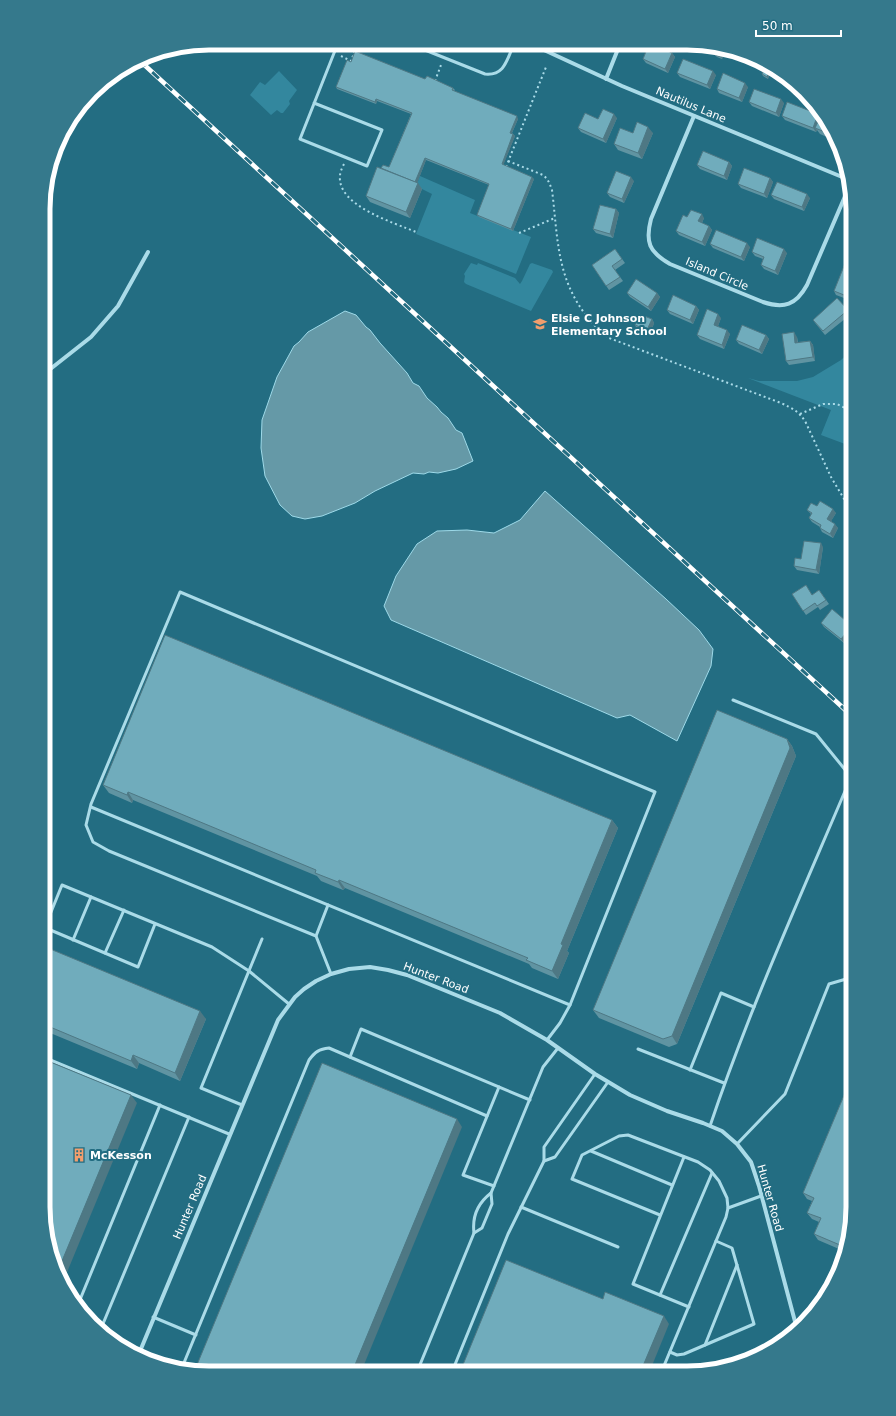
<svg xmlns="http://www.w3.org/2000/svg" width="896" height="1416" viewBox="0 0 896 1416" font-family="'DejaVu Sans',sans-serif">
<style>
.green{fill:#33879e}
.water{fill:#6599a7;stroke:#9edae9}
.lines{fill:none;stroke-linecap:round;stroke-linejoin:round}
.path{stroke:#aadbe8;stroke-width:2;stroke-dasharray:2 3;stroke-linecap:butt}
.lane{stroke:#aadbe8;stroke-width:3}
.street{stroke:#aadbe8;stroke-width:4}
.rail-casing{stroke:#fff;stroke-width:4.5}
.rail{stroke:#236d82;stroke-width:3;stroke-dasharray:9;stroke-linecap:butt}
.wall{fill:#6094a2}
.shaded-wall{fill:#4e7884}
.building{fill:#70acbc;stroke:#4e7884}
.labels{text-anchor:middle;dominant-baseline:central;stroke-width:4;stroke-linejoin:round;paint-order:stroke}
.street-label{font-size:11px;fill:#fff;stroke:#236d82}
.poi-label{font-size:11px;font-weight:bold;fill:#fff;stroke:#236d82;text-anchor:start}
.rim{fill:none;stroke:#fff;stroke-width:5}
</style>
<rect width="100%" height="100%" fill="#236d82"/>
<g class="green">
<polygon points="279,71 297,90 289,101 290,104 283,113 281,113 277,110 271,115 250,95 260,82 265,85"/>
<polygon points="420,176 475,200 470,213 531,237 516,274 416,234 432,194 416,186"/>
<polygon points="471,263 477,265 478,263 515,278 520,284 522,281 530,264 532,263 552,270 553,272 531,311 466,284 464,282 465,276 464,274"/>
<polygon points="853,349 853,447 821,435 831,410 748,378 759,381 797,381 813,377 841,360"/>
</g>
<g class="water">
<polygon points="345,311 356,315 366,327 370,330 380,343 407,373 413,383 419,386 427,398 437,407 441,412 448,418 456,430 462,433 473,461 456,469 438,473 429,472 424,474 413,473 375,491 355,503 322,516 305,519 292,516 280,505 265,476 261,448 262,420 277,377 294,346 299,342 308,332"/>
<polygon points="545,491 666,599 699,630 713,649 711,666 677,741 630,715 617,718 391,620 384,606 396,576 417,544 437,531 467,530 494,533 520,520"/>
</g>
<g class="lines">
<g class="path">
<polyline points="341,56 351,61 358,43"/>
<polyline points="435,81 441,65"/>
<path d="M508,161L543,175C548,179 550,184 552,190C558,238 556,279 589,319C595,326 601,333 609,338L781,403C792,408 800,412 806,423L831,477L853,514"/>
<path d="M344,164C342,168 340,172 340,176C337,206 395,223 416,232"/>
<polyline points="506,167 546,67"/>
<polyline points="519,233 555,218"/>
<polyline points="800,414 823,404 837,404 853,412"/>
</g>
<g class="lane">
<path d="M410,44L485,74C505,76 507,59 514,44"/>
<polyline points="314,103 382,130 367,166 300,139 338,43"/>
<polyline points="91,807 570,1005"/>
<polyline points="155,924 138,967 48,929 49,917 62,885 212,947 249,971 289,1004"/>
<polyline points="316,936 328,905"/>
<polyline points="73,940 91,897"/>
<polyline points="105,953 124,910"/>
<polyline points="331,974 316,936 109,851 93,842 86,825 91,804 180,592 655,792 570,1005 560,1023 547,1040"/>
<polyline points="638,1049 724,1083"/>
<polyline points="43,1057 229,1134"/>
<polyline points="350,1057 361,1029 530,1100"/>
<polyline points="690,1070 721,993 754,1007"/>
<polyline points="242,1105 201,1088 262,939"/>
<path d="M710,1126C750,1007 802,893 851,777L816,734L733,700"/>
<polyline points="737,1144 785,1094 829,984 853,977"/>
<polyline points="591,1151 672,1185"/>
<polyline points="684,1157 633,1284 689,1307"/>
<polyline points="544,1161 555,1157 608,1082"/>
<polyline points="494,1186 463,1175 499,1087"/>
<polyline points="521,1207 618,1247"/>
<polyline points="728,1208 761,1196"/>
<polyline points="660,1215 572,1179 582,1155 619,1136 628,1135 698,1162 710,1170 719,1181 727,1198 728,1208 726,1217 661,1373"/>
<polyline points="474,1233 482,1228 492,1204 491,1193 543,1067 558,1048"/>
<polyline points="660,1295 712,1173"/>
<polyline points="77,1307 160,1105"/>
<polyline points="153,1317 196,1335"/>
<polyline points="100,1331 189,1117"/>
<polyline points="705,1345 737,1265"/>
<polyline points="670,1352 677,1355 684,1354 754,1324 732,1248 716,1241"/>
<path d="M181,1370L309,1060C315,1052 319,1049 329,1048L487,1116"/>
<path d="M417,1372L474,1233C472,1217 478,1203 491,1193"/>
<polyline points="452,1372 508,1234 544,1161 544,1147 595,1074"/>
</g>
<g class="street">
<polyline points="531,44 622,86 847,179"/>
<polyline points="606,79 620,44"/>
<path d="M694,116L651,219C645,242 649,252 670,264L763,302C784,309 796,305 807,285L849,187"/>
<polyline points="44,374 91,337 118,306 148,252"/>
<polyline points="138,1356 278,1020 295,997 304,989 316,981 331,974 349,969 370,967 388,970 407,975 500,1013 547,1040 595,1074 630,1095 667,1111 703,1123 722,1131 737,1144 751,1162 759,1186 797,1329"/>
</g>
<g class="rail-casing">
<polyline id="rail" points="139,60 853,717"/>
</g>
<use href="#rail" class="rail"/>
</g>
<g class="wall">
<polygon points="723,51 725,53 722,59 717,57 715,55"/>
<polygon points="672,53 675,57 668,73 646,63 643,59"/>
<polygon points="351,62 453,88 455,90 454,91 518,119 512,133 515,136 503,165 534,179 513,231 479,217 477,215 489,185 426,160 417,183 422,189 410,218 370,202 366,196 381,168 389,167 411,114 377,101 376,104 337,89 336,87"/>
<polygon points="762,64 760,70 755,67 753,65"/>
<polygon points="677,73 716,75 710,89 680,77"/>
<polygon points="770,73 768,79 763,76 762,74"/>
<polygon points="748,87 742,102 719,93 717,89"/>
<polygon points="798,87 804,93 799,91 797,89"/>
<polygon points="749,102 784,103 779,117 752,106"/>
<polygon points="822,113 838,142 820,134 817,130 816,132 785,120 782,116 818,114 820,117"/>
<polygon points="617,118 606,143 581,132 578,128 598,119"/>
<polygon points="633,133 653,133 642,159 618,150 614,144"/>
<polygon points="729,162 732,166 727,180 700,169 697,165"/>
<polygon points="770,178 773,182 767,198 741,188 738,184"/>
<polygon points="634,181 624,203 610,197 607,193"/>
<polygon points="771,195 810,198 804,211 774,199"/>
<polygon points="616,209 619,213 613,238 596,233 593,229"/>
<polygon points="687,217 704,218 702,223 709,226 712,230 705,246 679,235 676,231"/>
<polygon points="710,244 750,247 744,261 713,248"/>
<polygon points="853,245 853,261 851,260 848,256"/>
<polygon points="615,249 625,263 615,270 623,281 609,290 592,265"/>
<polygon points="752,252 787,253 778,275 764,269 761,265 763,259 755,256"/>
<polygon points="853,264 853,299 852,301 836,295 834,291"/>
<polygon points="627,293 657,293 660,297 651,311 630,297"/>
<polygon points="696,306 699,310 693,324 670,314 667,310"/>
<polygon points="848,310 851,314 825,335 816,324 813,320"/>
<polygon points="721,318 718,326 730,334 724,349 700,339 697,335"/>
<polygon points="652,319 654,323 650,335 637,329 635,325"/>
<polygon points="766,335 769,339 762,354 739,344 736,340"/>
<polygon points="797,337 798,342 810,341 813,345 815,361 789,365 786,361"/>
<polygon points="817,506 836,513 831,521 838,528 833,538 822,532 820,528 820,527 812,522 809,518 811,514 807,510"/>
<polygon points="823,547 819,574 797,570 794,566 801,559"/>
<polygon points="819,590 829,604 820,610 818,607 806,615 792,594 812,595"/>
<polygon points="821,623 853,627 853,632 844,643 824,627"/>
<polygon points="787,739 792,746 796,756 677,1044 669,1047 599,1018 593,1010"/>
<polygon points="103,785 612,820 618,828 567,951 569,953 558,979 532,968 529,964 345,888 343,890 321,881 317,876 133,800 132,803 109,793"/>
<polygon points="43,946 206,1019 180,1081 139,1063 137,1069 43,1030"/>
<polygon points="853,1074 853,1218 846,1252 818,1240 814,1234 819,1222 812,1219 807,1213 812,1201 807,1199 803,1193"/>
</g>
<g class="shaded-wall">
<polygon points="723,51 725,53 722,59 721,57"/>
<polygon points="672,53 675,57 668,73 665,69"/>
<polygon points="761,62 762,64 760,70 758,67"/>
<polygon points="713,71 716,75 710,89 707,85"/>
<polygon points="769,71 770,73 768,79 767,77"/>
<polygon points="745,83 748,87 742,102 739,98"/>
<polygon points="376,99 377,101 376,104 375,102"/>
<polygon points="781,99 784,103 779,117 776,113"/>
<polygon points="614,114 617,118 606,143 603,139"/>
<polygon points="818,114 821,118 815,128 817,130 816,132 813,128"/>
<polygon points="517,116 518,119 511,135 510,133"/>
<polygon points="648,127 653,133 642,159 638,153"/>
<polygon points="513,134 515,136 503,166 502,164"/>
<polygon points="425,158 426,160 416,186 414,184"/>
<polygon points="729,162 732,166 727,180 724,176"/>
<polygon points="532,177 534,179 513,231 511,229"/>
<polygon points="631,177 634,181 624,203 622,199"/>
<polygon points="770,178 773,182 767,198 764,194"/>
<polygon points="418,183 422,189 410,218 406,212"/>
<polygon points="807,194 810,198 804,211 802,207"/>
<polygon points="616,209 619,213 613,238 610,234"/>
<polygon points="702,214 704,218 701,225 698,221"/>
<polygon points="709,226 712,230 705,246 702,242"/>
<polygon points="747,243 750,247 744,261 741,257"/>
<polygon points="784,249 787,253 778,275 775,271"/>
<polygon points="853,288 853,299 852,301 849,297"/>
<polygon points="657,293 660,297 651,311 648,307"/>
<polygon points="696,306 699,310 693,324 690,320"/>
<polygon points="718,314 721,318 717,329 714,325"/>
<polygon points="652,319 654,323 650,335 647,330"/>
<polygon points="727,330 730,334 724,349 722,345"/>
<polygon points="794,332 797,337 798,347 795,343"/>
<polygon points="766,335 769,339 762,354 759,350"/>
<polygon points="810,341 813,345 815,361 813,357"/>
<polygon points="833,509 836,513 830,523 827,519"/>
<polygon points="835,524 838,528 833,538 830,534"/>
<polygon points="821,543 823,547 819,574 816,570"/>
<polygon points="852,626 853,627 853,632 844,643 841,639"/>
<polygon points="787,739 792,746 796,756 677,1044 672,1036"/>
<polygon points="128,792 133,800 132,803 127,795"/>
<polygon points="612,820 618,828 567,951 569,953 558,979 552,971 561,944"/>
<polygon points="339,880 345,888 343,890 338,882"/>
<polygon points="200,1011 206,1019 180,1081 175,1073"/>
<polygon points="133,1055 139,1063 137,1069 131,1061"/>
<polygon points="131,1095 137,1103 63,1282 57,1273"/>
<polygon points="457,1119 462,1127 361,1372 352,1372"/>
<polygon points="664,1316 669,1324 649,1373 640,1373"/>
</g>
<g class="building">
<polygon points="649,44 653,44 672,53 665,69 643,59"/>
<polygon points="718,49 723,51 721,57 715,55"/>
<polygon points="355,51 425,79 427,76 453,88 452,90 517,116 510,133 513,134 502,164 532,177 511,229 477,215 489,184 425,158 415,182 381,168 383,165 389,167 412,113 376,99 375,102 336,87 347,60 351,62"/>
<polygon points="683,59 713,71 707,85 677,73"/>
<polygon points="756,59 761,62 758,67 753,65"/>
<polygon points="764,69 769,71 767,77 762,74"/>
<polygon points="723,73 745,83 739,98 717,89"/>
<polygon points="754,89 781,99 776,113 749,102"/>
<polygon points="787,102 818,114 813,128 782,116"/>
<polygon points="603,109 614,114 603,139 578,128 585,113 598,119"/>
<polygon points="822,113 835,136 815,128"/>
<polygon points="637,122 648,127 638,153 614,144 620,128 633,133"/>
<polygon points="703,151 729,162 724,176 697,165"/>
<polygon points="377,167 418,183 406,212 366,196"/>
<polygon points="744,168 770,178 764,194 738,184"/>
<polygon points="616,171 631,177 622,199 607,193"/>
<polygon points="777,182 807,194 802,207 771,195"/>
<polygon points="600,205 616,209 610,234 593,229"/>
<polygon points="691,210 702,214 698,221 709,226 702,242 676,231 683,215 687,217"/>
<polygon points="716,230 747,243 741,257 710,244"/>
<polygon points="757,238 784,249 775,271 761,265 764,257 752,252"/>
<polygon points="853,245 853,258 848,256"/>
<polygon points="615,249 622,259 612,266 620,277 606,286 592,265"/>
<polygon points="846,261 853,264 853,288 849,297 834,291"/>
<polygon points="636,279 657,293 648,307 627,293"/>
<polygon points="673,295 696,306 690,320 667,310"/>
<polygon points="837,298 848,310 823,331 813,320"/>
<polygon points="707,309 718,314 714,325 727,330 722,345 697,335"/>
<polygon points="639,314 652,319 647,330 635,325"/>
<polygon points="742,325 766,335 759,350 736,340"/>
<polygon points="794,332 795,343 810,341 813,357 786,361 782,334"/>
<polygon points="820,501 833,509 827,519 835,524 830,534 820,528 821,525 809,518 812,513 807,510 811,503 817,506"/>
<polygon points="804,541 821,543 816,570 794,566 795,558 801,559"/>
<polygon points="806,585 812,595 819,590 826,600 817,606 815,603 803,611 792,594"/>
<polygon points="832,609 852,626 841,639 821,623"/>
<polygon points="165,635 612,820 561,944 563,945 552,971 526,960 528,958 339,880 338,882 315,873 316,870 128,792 127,795 103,785"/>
<polygon points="717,710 787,739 790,748 672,1036 663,1039 593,1010"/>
<polygon points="43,946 200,1011 175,1073 133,1055 131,1061 43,1024"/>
<polygon points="43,1059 131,1095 57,1273 56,1270 43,1207"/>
<polygon points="322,1063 457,1119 352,1372 194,1372"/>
<polygon points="853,1074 853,1218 847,1248 814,1234 821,1218 807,1213 814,1198 803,1193"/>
<polygon points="506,1260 603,1299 605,1292 664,1316 640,1373 460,1372"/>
<polygon points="357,1366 371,1372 354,1372"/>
</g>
<defs>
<g id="school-bare" transform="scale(1.08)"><path d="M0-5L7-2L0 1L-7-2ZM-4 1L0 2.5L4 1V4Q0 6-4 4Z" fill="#f39e6d" stroke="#236d82" stroke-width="2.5" paint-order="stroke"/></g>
<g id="building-bare" transform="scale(1.08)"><path d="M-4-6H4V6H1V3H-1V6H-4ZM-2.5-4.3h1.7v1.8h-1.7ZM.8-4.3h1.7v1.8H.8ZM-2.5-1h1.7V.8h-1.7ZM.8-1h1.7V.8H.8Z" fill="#f39e6d" stroke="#236d82" stroke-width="2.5" paint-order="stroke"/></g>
</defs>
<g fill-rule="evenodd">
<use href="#school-bare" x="540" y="324"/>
<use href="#building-bare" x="79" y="1155"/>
</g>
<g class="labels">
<g class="street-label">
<text transform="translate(691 105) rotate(23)">Nautilus Lane</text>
<text transform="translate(717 274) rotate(23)">Island Circle</text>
<text transform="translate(436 978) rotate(21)">Hunter Road</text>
<text transform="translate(770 1198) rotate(74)">Hunter Road</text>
<text transform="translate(190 1207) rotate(-67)">Hunter Road</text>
</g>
<g class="poi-label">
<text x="551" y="318">Elsie C Johnson<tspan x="551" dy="13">Elementary School</tspan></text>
<text x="90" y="1155">McKesson</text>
</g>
</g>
<path d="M0 0H896V1416H0ZM209 50H687A159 159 0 0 1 846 209V1207A159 159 0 0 1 687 1366H209A159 159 0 0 1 50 1207V209A159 159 0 0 1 209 50Z" fill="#35798c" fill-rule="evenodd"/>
<path class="rim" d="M209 50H687A159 159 0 0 1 846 209V1207A159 159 0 0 1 687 1366H209A159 159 0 0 1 50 1207V209A159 159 0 0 1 209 50Z"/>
<path d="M756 30v6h85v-6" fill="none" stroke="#ffffff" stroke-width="2"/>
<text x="762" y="30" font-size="12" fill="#ffffff" stroke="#236d82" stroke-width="3" paint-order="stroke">50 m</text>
</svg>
